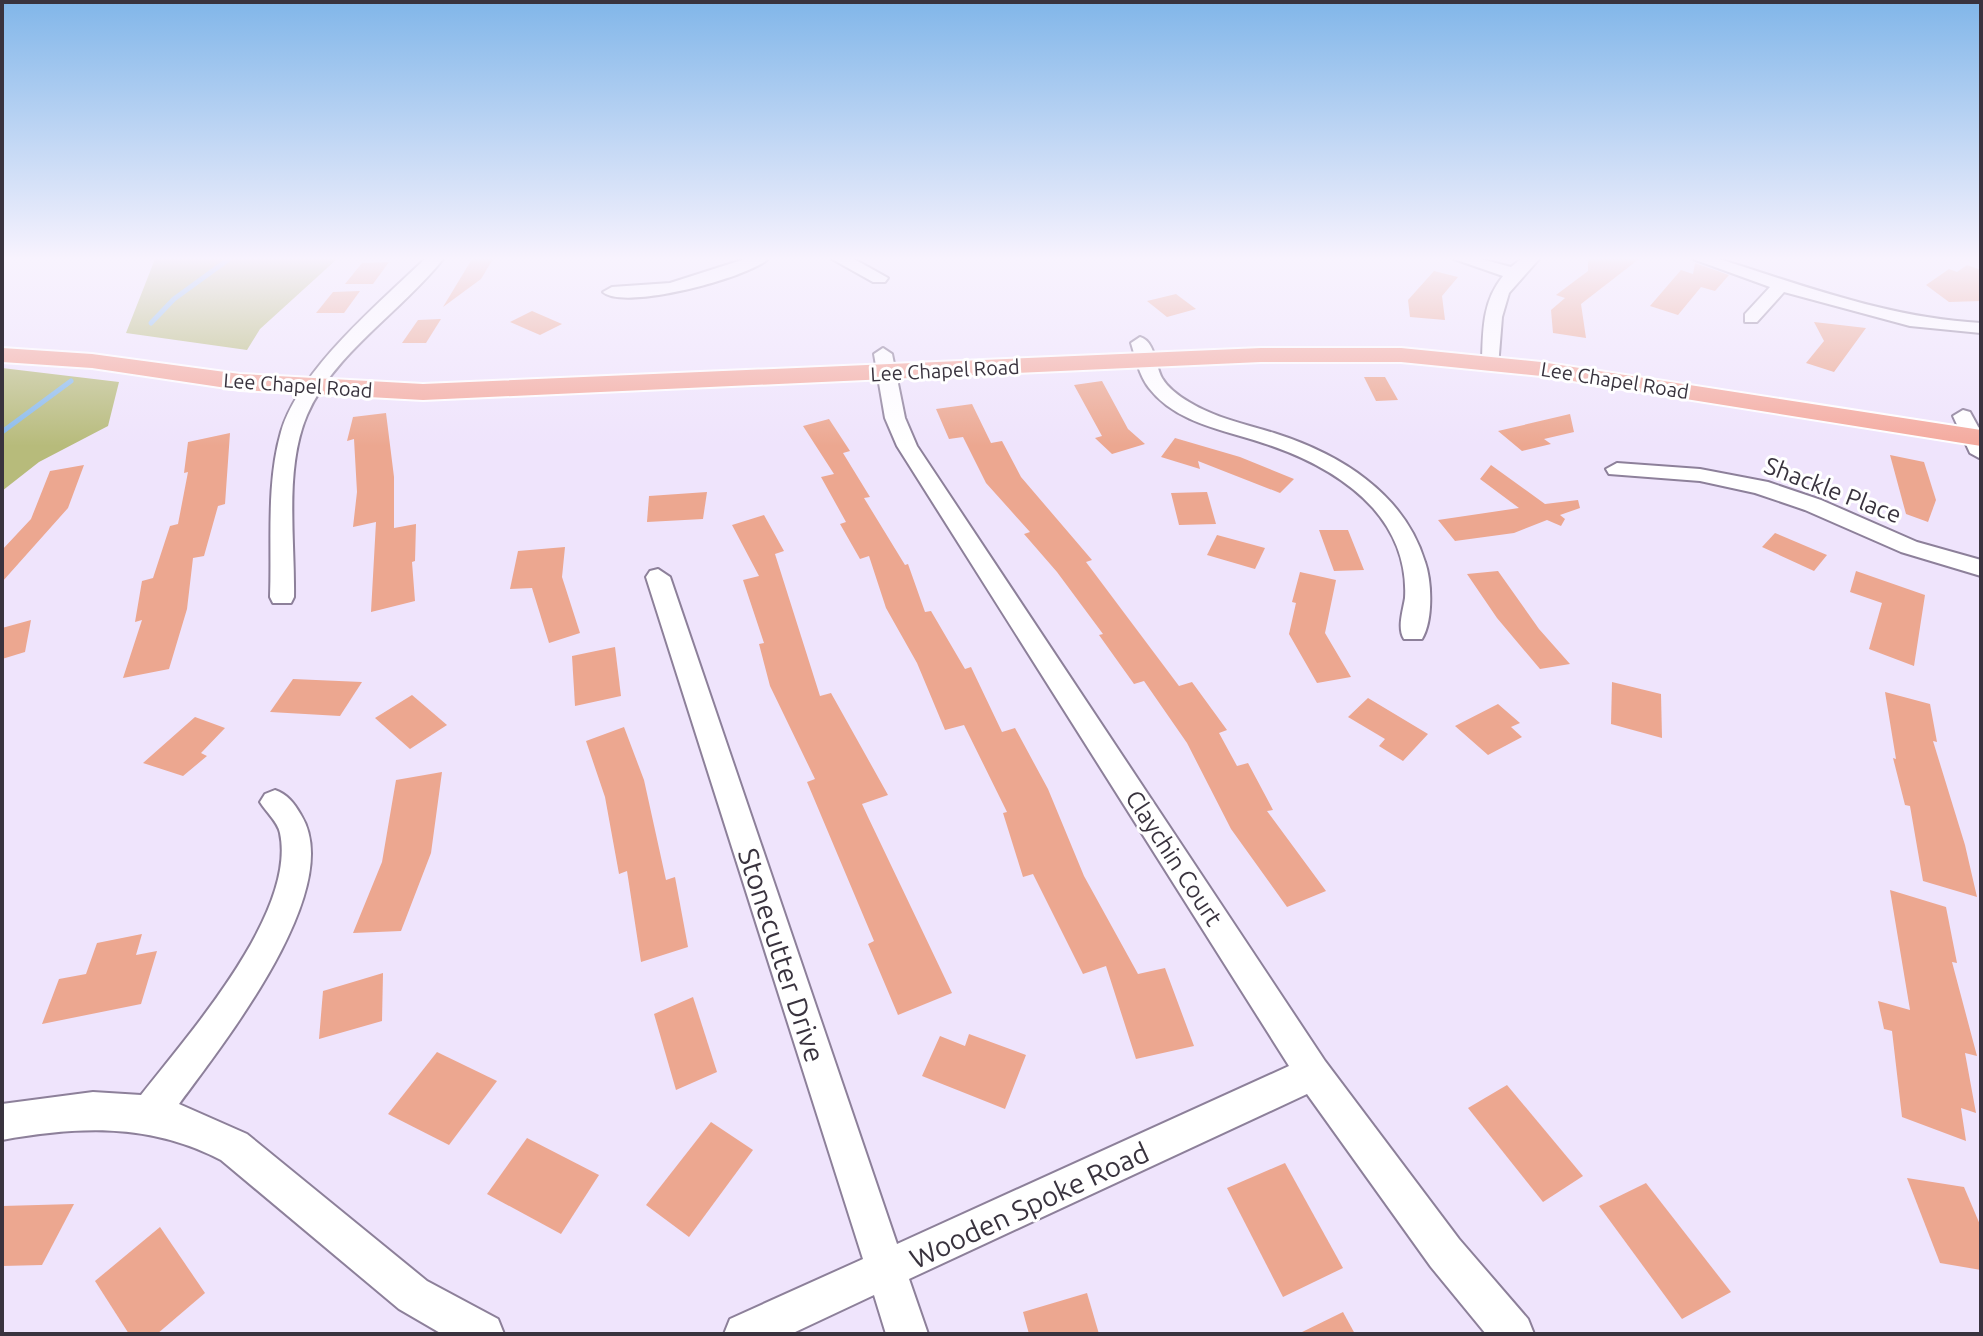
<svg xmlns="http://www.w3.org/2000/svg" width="1983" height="1336" viewBox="0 0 1983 1336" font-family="Ubuntu,sans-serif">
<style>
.green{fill:#b7bb7b}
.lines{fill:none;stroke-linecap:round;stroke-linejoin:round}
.stream{stroke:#88baeb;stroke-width:5}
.building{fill:#eca790}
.minor-casing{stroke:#8d809a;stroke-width:4}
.major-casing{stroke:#fff;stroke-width:4}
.minor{fill:#fff;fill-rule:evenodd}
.major{fill:#f4aa9e;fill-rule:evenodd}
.labels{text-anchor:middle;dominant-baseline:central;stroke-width:6;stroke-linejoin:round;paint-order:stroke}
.far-street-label{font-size:20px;fill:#39333e;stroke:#fff}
.street-label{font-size:24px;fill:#39333e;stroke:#fff}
.near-street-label{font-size:28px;fill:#39333e;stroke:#fff}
</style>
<rect width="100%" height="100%" fill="#efe4fc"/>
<g class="green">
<polygon points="155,259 337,259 260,329 247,350 126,333"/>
<polygon points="2,368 119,382 108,426 39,462 2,491"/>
</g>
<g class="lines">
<g class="stream">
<polyline points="151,323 174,299 229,259"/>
<polyline points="2,432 71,381"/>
</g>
</g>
<g class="building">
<polygon points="472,259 493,259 481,279 443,307"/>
<polygon points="1588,259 1639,259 1581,304 1586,338 1553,333 1551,310 1565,298 1556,295 1588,271"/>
<polygon points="389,262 373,284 345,284 362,263"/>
<polygon points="1695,263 1729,275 1715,291 1701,287 1678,315 1650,306 1681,270 1693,274"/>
<polygon points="1967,265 1981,270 1981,301 1949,302 1926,285 1949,269 1957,272"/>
<polygon points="1434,271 1458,277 1442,296 1445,320 1410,317 1408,300"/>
<polygon points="360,291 344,313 316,313 333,292"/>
<polygon points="1176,294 1196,309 1167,317 1147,301"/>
<polygon points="532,311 562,324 540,335 510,322"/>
<polygon points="441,319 426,343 402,343 418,320"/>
<polygon points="1814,322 1866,328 1834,372 1806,363 1824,341"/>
<polygon points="1364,377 1385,377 1398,400 1376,401"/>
<polygon points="1102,381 1128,429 1145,444 1112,454 1095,438 1102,436 1074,385"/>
<polygon points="972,404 991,443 1002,441 1021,477 1092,560 1086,562 1179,686 1192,682 1227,730 1219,733 1237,766 1248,763 1273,810 1267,811 1326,891 1287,907 1231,829 1187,743 1144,681 1134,684 1099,635 1103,634 1057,572 1024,534 1030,532 986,483 963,437 949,439 936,409"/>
<polygon points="386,413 394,477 394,528 416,524 415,561 412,562 415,601 371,612 376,522 353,527 357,492 354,439 347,441 353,417"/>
<polygon points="1570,414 1574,432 1544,439 1551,444 1522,451 1498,431"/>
<polygon points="829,419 850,451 843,453 870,497 864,498 905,565 908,564 925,612 931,611 965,669 971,667 1002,732 1015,728 1048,789 1084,876 1138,974 1165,968 1194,1046 1136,1059 1106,966 1083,974 1033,874 1023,877 1003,813 1007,812 964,725 945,730 917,663 886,608 869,556 860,559 840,524 846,522 821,477 834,474 803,426"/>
<polygon points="230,433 225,504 218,506 204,556 193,558 187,609 169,669 123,678 142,620 135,622 142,581 153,578 170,526 178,524 188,472 184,473 188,442"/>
<polygon points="1175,438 1240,457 1294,479 1280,493 1198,461 1200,469 1161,457"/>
<polygon points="1890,455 1924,462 1936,500 1928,522 1906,514"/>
<polygon points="84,465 68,508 2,582 2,550 31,519 50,471"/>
<polygon points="1491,465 1545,504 1578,500 1580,508 1560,515 1565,519 1561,526 1547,520 1514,533 1455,541 1438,520 1519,508 1480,479"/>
<polygon points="707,492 703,519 647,522 649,496"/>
<polygon points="1207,492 1216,524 1179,525 1171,493"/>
<polygon points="764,515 784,551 775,554 820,696 831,693 888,795 862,804 868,817 952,993 898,1015 868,944 874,941 807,782 815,779 770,686 759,644 764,643 743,580 759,576 732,525"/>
<polygon points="1319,530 1348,530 1364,570 1334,571"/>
<polygon points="1775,533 1827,555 1814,571 1762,547"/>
<polygon points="1217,535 1265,548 1255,569 1207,555"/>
<polygon points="565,547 562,577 580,633 549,643 532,588 510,589 518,551"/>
<polygon points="1498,571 1539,629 1570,664 1540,669 1497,618 1467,574"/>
<polygon points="1856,571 1925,595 1914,666 1869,649 1882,603 1850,592"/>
<polygon points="1300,572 1336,580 1325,633 1351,677 1317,683 1289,634 1296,603 1292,602"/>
<polygon points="31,620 25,652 2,659 2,628"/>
<polygon points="615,647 621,696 575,706 572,656"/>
<polygon points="293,679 362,682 340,716 270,712"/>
<polygon points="1612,682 1661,694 1662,738 1611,724"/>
<polygon points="1885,692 1930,704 1937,742 1933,741 1965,845 1977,897 1923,881 1910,806 1905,805 1893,758 1896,759"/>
<polygon points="412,695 447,725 410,749 375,718"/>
<polygon points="1368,698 1428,734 1403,761 1379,746 1385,739 1348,717"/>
<polygon points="1498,704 1520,723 1511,727 1522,737 1488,755 1455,726"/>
<polygon points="195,717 225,728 201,753 207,756 183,776 143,763"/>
<polygon points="624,727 644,780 666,880 675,877 688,947 641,962 627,871 619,874 605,797 586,741"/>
<polygon points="442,772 431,853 401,931 353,933 382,862 396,780"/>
<polygon points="1890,890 1946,907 1957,963 1952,962 1977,1056 1965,1053 1976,1113 1961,1108 1966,1141 1902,1117 1892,1031 1884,1029 1878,1001 1910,1010"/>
<polygon points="142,934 136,955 157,951 141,1004 42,1024 59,979 86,974 97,943"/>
<polygon points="383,973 382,1021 319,1039 323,991"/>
<polygon points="693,997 717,1072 676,1090 654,1014"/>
<polygon points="969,1034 1026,1055 1005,1109 922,1076 940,1036 965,1046"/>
<polygon points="437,1052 497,1081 449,1145 388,1114"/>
<polygon points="1507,1085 1583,1176 1543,1202 1468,1108"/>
<polygon points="711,1122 753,1150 689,1237 646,1205"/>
<polygon points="527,1138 599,1175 561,1234 487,1194"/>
<polygon points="1285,1163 1343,1268 1283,1297 1227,1188"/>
<polygon points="1907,1178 1964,1187 1981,1227 1981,1270 1940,1263"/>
<polygon points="1646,1183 1731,1292 1682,1319 1599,1206"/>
<polygon points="74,1204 42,1265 2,1266 2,1206"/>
<polygon points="160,1227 205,1293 157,1334 129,1334 95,1281"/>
<polygon points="1087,1293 1099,1334 1029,1334 1023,1312"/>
<polygon points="1343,1312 1355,1334 1298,1334"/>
</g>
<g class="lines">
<g class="minor-casing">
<g id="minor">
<path d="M425,259H443C403,310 333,354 307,415C284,469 295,540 294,597L291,603H273L270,597C272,543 266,484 281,432C299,370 379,303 425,259Z"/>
<path d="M745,259H768C748,278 624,311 603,292L612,287L670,283Z"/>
<polygon points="832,259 854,259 888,278 885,282 873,282"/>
<path d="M1454,259H1481L1511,267L1521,259H1539L1509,293L1502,317L1498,367L1491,369L1482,363C1483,331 1482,302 1503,276Z"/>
<path d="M1693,259H1719C1805,286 1889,318 1981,323V333L1910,326L1784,292L1757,322H1745V314L1770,287Z"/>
<path d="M1140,337C1155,341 1155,365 1162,378C1168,388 1179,396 1189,402C1215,418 1245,424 1274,433C1340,454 1404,493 1425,562C1432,582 1433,621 1422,639H1404C1397,628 1403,611 1405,598C1407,564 1395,533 1373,508C1344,476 1303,456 1263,443C1224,430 1176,423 1149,388C1139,375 1136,359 1131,343Z"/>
<polygon points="883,348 892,354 905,418 917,446 1325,1061 1459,1239 1528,1319 1534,1334 1486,1334 1431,1267 1307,1094 909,1279 928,1334 886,1334 874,1295 791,1334 724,1334 730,1319 863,1259 646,577 650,571 658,569 670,577 897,1244 1289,1066 897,446 885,418 874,354"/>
<polygon points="1963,410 1970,412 1981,432 1981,459 1970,453 1953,416"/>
<polygon points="1617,463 1700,469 1768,482 1821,500 1917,542 1981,560 1981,576 1901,552 1805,510 1755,493 1700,481 1609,474 1606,469"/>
<path d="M275,790C287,794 294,803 301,815C347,889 222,1045 179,1104L247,1134L427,1281L498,1319L504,1334H442L399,1309L221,1160C149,1123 80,1126 2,1140V1104L93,1092L141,1095C187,1036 297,913 280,833C278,822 266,812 260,802L265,794Z"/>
</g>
</g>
<g class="major-casing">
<polygon id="major" points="2,348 92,354 240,374 423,384 1261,348 1401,348 1541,362 1981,430 1981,446 1541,376 1401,362 1261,362 423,400 240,390 92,368 2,362"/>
</g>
<use href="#minor" class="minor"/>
<use href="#major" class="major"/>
</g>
<linearGradient id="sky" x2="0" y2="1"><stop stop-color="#81b6e9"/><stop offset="0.58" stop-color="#f8f3fe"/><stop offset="1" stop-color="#f8f3fe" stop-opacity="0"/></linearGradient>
<rect width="1983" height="446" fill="url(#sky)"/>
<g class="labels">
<g class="far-street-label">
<text transform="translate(945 370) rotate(-3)">Lee Chapel Road</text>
<text transform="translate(1615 380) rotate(9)">Lee Chapel Road</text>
<text transform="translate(298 385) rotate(4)">Lee Chapel Road</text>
</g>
<g class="street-label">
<text transform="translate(1833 490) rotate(21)">Shackle Place</text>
<text transform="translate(1174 858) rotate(57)">Claychin Court</text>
</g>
<g class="near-street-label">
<text transform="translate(782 955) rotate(72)">Stonecutter Drive</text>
<text transform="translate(1029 1205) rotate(-25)">Wooden Spoke Road</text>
</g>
</g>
<rect width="1983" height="1336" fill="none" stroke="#39333e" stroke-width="8"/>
</svg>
